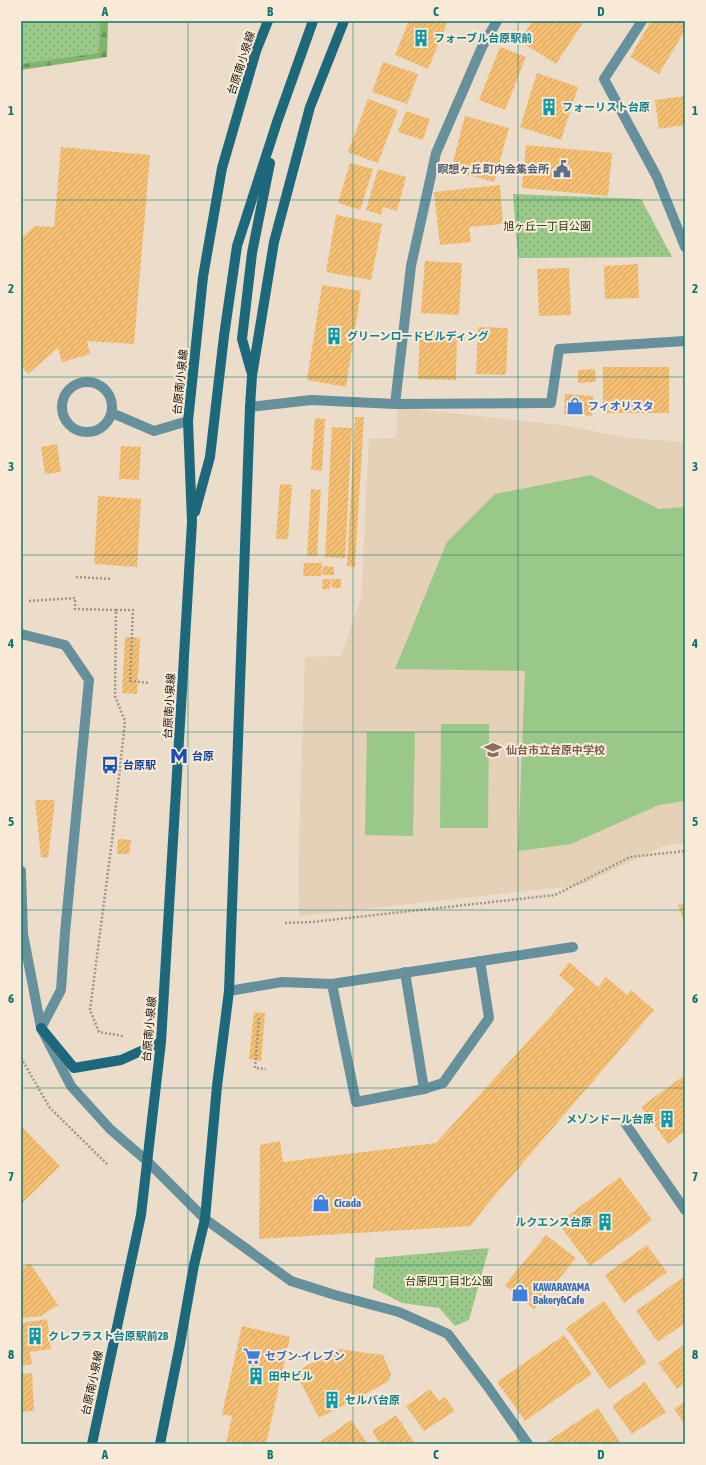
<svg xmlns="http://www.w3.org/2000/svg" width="706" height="1465" viewBox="0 0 706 1465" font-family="'Asap Condensed','Noto Sans JP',sans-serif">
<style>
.built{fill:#e4d1b8}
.forest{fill:url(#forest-firs)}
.park{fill:url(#park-dots)}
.pitch{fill:#9ac888}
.building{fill:url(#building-hatch)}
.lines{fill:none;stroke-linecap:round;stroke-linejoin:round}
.path{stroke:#a09687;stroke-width:2.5;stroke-dasharray:2 2;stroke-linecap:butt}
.lane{stroke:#65909c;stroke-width:10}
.street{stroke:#65909c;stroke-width:10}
.secondary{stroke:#1d697b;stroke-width:10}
.grid{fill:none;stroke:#0f766e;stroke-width:1;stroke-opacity:0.55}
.labels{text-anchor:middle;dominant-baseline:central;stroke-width:4;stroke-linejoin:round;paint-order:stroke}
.culture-label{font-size:11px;font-weight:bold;fill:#0d838f;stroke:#f9ead7;text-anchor:start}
.street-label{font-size:11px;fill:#17120b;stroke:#f9ead7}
.service-label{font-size:11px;font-weight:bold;fill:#4e5e75;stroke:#f9ead7;text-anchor:end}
.park-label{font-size:11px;fill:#1f400f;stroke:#f9ead7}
.shop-label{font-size:11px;font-weight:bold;fill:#366cbe;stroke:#f9ead7;text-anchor:start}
.education-label{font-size:11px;font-weight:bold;fill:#785e54;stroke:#f9ead7;text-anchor:start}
.transit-label{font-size:11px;font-weight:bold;fill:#164399;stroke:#f9ead7;text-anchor:start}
.neatline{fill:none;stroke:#0f766e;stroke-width:1.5}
.grid-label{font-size:13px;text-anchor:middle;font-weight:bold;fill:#0f766e}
</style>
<defs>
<pattern id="forest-firs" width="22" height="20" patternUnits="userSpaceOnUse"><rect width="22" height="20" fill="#81b46d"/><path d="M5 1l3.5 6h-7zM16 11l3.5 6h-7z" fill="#699158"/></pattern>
<pattern id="park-dots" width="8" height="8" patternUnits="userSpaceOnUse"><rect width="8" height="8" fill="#9ac888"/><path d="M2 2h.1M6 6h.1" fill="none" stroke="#84ab74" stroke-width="1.8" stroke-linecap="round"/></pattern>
<pattern id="building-hatch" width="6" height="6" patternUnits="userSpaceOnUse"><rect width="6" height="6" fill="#f5bf73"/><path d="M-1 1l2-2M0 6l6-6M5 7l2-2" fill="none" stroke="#d1a362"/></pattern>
</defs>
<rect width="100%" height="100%" fill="#ebddca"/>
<polygon class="built" points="397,407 561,425 628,438 685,442 685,843 663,846 582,885 299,916 298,869 305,657 341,656 361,598 369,439 396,438"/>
<polygon class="forest" points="21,21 108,21 107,57 21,70"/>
<g class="park">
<polygon points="21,21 100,21 99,53 21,64"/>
<polygon points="513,194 641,199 672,257 518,258"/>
<polygon points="489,1248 469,1320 455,1326 439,1308 402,1303 373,1288 375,1258"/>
</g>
<g class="pitch">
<polygon points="591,475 659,509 685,507 685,801 659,805 571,844 518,851 525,671 395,669 447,542 495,494"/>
<polygon points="441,724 489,724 488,828 440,828"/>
<polygon points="367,732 415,732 413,836 365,835"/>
</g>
<g class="building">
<polygon points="409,21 448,21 428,69 395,55"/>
<polygon points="532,21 584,21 556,64 520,41"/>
<polygon points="651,21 685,21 685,30 659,74 630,57"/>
<polygon points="500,47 526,57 505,110 479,100"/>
<polygon points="383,62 418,74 407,104 372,92"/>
<polygon points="537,73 578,87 561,140 520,127"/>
<polygon points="685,96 685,125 659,129 655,100"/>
<polygon points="368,99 398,110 378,163 348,152"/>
<polygon points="406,111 430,119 423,140 398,132"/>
<polygon points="465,116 509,128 494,182 451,170"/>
<polygon points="526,145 612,153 608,196 522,188"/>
<polygon points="61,147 150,155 134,344 87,341 90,354 62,362 58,348 28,374 21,366 21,238 35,226 54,227"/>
<polygon points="350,163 373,169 360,210 338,203"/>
<polygon points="378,169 406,177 397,211 383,207 381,215 366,210"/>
<polygon points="500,185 503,224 469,227 471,242 440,245 434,192"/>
<polygon points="336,215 382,224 371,280 326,272"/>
<polygon points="425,261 462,263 459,315 421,313"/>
<polygon points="638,264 639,298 605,299 604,266"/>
<polygon points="569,268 571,315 539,316 537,269"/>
<polygon points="322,285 361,291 346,387 307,380"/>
<polygon points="478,327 508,328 506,375 476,374"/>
<polygon points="420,331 457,333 456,380 418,379"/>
<rect x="603" y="367" width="66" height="46"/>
<polygon points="595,369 596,382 578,383 578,370"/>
<polygon points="565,394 593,396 592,416 564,414"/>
<polygon points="355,417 364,417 355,567 347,566"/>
<polygon points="315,418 325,419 322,471 311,470"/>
<polygon points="332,427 352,428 345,558 325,557"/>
<polygon points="57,444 61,472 45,474 41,447"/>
<polygon points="121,446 141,447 139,480 119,479"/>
<polygon points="280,484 292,485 288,539 276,539"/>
<polygon points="311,489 321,490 317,556 307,556"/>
<polygon points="98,496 141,499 137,567 94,564"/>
<polygon points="304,563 322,563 321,576 303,576"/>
<polygon points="323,566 334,567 334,575 322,575"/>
<polygon points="323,579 331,579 330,589 322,589"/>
<rect x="332" y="579" width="9" height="9"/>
<polygon points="125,637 140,638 137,694 122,693"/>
<polygon points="35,800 55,800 48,858 41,857"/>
<polygon points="118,839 131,840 129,854 117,854"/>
<polygon points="685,903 685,925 678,905"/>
<polygon points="569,962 598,987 606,977 627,995 631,990 654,1010 485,1207 471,1226 259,1239 260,1145 280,1141 283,1162 436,1143 575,989 559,975"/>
<polygon points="254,1012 265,1013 261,1061 249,1059"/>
<polygon points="685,1075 685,1131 668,1144 641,1107"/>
<polygon points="21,1126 60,1166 21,1204"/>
<polygon points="620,1177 652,1220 590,1266 558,1223"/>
<polygon points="546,1235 576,1258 534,1309 505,1285"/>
<polygon points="647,1245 667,1272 624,1303 605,1275"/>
<polygon points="30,1263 58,1305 41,1316 21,1318 21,1269"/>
<polygon points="685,1276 685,1323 658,1342 636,1311"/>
<polygon points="604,1301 647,1363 609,1389 566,1328"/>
<polygon points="47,1319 51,1349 30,1352 32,1364 21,1366 21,1323"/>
<polygon points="242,1326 290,1337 266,1444 226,1444 232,1416 222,1414"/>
<polygon points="564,1335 592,1374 525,1421 497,1382"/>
<polygon points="685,1344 685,1383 677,1389 658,1363"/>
<polygon points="338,1349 383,1355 391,1374 388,1382 319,1418 295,1372"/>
<polygon points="32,1373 34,1411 21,1412 21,1374"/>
<polygon points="645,1382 666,1412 632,1434 612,1406"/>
<polygon points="430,1389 439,1401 445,1397 455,1411 424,1431 406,1406"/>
<polygon points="685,1401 685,1425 674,1409"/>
<polygon points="598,1408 621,1444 545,1444 545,1443"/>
<polygon points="396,1415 415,1444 380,1444 372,1431"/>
<polygon points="351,1420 368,1444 317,1444"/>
</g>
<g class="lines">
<g class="path">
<polyline points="76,577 112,579"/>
<polyline points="29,601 75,598 75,609 116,610 115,696 125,721 113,833 90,1010 99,1032 123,1036"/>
<polyline points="116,610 133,610 130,681 149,683"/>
<polyline points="285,923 312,922 555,895 630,857 685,851"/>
<polyline points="259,1018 255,1068 266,1069"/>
<polyline points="21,1058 50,1108 108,1165"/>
</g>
<g class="lane">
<circle cx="87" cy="407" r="25"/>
<polyline points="112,413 154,431 188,421"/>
<polyline points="21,634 65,645 89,680 65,933 61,990 41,1028"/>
<polyline points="332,984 356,1102 424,1089 405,972"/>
<polyline points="229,991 282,982 332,984 573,947"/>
<polyline points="424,1089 443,1083 489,1018 480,961"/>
<polyline points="625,1123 685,1210"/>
</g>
<g class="street">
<polyline points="642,21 604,79 657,177 685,247"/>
<polyline points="395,404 411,266 436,153 482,47 497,21"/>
<polyline points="250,407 311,400 395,404 551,403 559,349 685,341"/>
<polyline points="21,871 23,934 41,1028 71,1086 110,1129 147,1161 205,1219 291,1281 335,1295 399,1312 448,1334 488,1387 528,1444"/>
</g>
<g class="secondary">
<polyline points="251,371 242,339 252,253 270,163"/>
<polyline points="195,512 210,457 224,336 237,246 277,122 313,21"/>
<polyline points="41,1028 74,1068 121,1060 161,1042"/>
<polyline points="92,1444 141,1215 161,1042 192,522 188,421 203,277 222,168 256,51 268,21"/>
<polyline points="160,1444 180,1344 194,1265 205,1219 217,1086 229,991 250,407 252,376 274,242 310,107 344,21"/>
</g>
</g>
<path class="grid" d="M188,21V1444M353,21V1444M518,21V1444M21,200H685M21,377H685M21,555H685M21,732H685M21,910H685M21,1088H685M21,1265H685"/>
<defs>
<g id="building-bare" transform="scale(1.38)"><path d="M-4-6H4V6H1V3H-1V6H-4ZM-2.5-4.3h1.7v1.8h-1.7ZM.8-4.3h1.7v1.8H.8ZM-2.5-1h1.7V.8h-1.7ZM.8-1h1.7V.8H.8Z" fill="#0f9aa8" stroke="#f9ead7" stroke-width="2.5" paint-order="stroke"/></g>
<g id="civic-bare" transform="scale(1.38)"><path d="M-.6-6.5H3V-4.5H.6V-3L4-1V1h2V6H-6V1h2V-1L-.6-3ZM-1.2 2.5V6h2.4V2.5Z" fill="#5c6f8a" stroke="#f9ead7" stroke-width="2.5" paint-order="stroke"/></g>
<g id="shop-bare" transform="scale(1.38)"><path d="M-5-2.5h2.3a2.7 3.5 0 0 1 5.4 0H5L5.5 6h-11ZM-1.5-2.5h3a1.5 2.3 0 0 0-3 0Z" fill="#3f7fe0" stroke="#f9ead7" stroke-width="2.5" paint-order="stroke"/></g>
<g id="school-bare" transform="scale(1.38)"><path d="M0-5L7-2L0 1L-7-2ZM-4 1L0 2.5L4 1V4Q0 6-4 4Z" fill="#8d6e63" stroke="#f9ead7" stroke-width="2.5" paint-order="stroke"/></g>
<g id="metro-bare" transform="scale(1.38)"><path d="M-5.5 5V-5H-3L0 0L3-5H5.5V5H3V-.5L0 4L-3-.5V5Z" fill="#1a4fb4" stroke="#f9ead7" stroke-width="2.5" paint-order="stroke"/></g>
<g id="bus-bare" transform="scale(1.38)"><path d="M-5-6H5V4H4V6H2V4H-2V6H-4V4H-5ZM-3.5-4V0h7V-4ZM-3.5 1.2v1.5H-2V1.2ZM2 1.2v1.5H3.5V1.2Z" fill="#1a4fb4" stroke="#f9ead7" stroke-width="2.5" paint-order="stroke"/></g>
<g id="supermarket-bare" transform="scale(1.38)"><path d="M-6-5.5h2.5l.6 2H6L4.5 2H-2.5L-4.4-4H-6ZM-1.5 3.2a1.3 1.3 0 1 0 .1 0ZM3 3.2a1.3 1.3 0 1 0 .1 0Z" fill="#3f7fe0" stroke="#f9ead7" stroke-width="2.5" paint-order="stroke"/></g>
</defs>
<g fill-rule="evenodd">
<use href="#building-bare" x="421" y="38"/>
<use href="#building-bare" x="549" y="107"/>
<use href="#civic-bare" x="562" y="169"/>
<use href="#building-bare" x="334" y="336"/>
<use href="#shop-bare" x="575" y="406"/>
<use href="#school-bare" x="493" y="750"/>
<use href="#metro-bare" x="179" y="756"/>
<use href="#bus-bare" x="110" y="765"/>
<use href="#building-bare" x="667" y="1119"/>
<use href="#shop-bare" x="321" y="1203"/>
<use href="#building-bare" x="605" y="1222"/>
<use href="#shop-bare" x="520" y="1293"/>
<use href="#building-bare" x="35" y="1336"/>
<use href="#supermarket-bare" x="252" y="1356"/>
<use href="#building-bare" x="256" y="1376"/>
<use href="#building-bare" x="332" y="1400"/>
</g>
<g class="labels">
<g class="culture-label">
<text x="434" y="38">フォーブル台原駅前</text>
<text x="562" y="107">フォーリスト台原</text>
<text x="347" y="336">グリーンロードビルディング</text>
<text x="654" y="1119" text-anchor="end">メゾンドール台原</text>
<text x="592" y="1222" text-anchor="end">ルクエンス台原</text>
<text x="48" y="1336">クレフラスト台原駅前2B</text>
<text x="269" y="1376">田中ビル</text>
<text x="345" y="1400">セルバ台原</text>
</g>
<g class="street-label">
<text transform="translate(241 63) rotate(-72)">台原南小泉線</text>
<text transform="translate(180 382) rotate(-84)">台原南小泉線</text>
<text transform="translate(169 706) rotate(-87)">台原南小泉線</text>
<text transform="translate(149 1029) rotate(-85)">台原南小泉線</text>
<text transform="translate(92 1383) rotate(-78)">台原南小泉線</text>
</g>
<g class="service-label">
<text x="549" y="169">瞑想ヶ丘 町内会集会所</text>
</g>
<g class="park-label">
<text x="547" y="226">旭ヶ丘一丁目公園</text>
<text x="449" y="1281">台原四丁目北公園</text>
</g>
<g class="shop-label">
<text x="588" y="406">フィオリスタ</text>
<text x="334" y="1203">Cicada</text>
<text x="533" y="1287">KAWARAYAMA<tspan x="533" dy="13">Bakery&amp;Cafe</tspan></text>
<text x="265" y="1356">セブン-イレブン</text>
</g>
<g class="education-label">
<text x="506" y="750">仙台市立台原中学校</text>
</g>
<g class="transit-label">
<text x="192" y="756">台原</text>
<text x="123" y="765">台原駅</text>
</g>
</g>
<rect width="706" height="1465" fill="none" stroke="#f9ead7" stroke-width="44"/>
<rect x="22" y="22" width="662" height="1421" class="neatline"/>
<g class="grid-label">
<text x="105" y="16">A</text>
<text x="270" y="16">B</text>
<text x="436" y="16">C</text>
<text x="601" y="16">D</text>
<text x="11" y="115">1</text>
<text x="695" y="115">1</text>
<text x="11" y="293">2</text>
<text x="695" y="293">2</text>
<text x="11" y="471">3</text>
<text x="695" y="471">3</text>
<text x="11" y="648">4</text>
<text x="695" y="648">4</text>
<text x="11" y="826">5</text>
<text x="695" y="826">5</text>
<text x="11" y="1003">6</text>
<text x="695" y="1003">6</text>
<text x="11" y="1181">7</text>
<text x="695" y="1181">7</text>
<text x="11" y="1359">8</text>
<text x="695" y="1359">8</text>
<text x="105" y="1459">A</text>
<text x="270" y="1459">B</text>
<text x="436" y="1459">C</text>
<text x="601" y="1459">D</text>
</g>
</svg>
